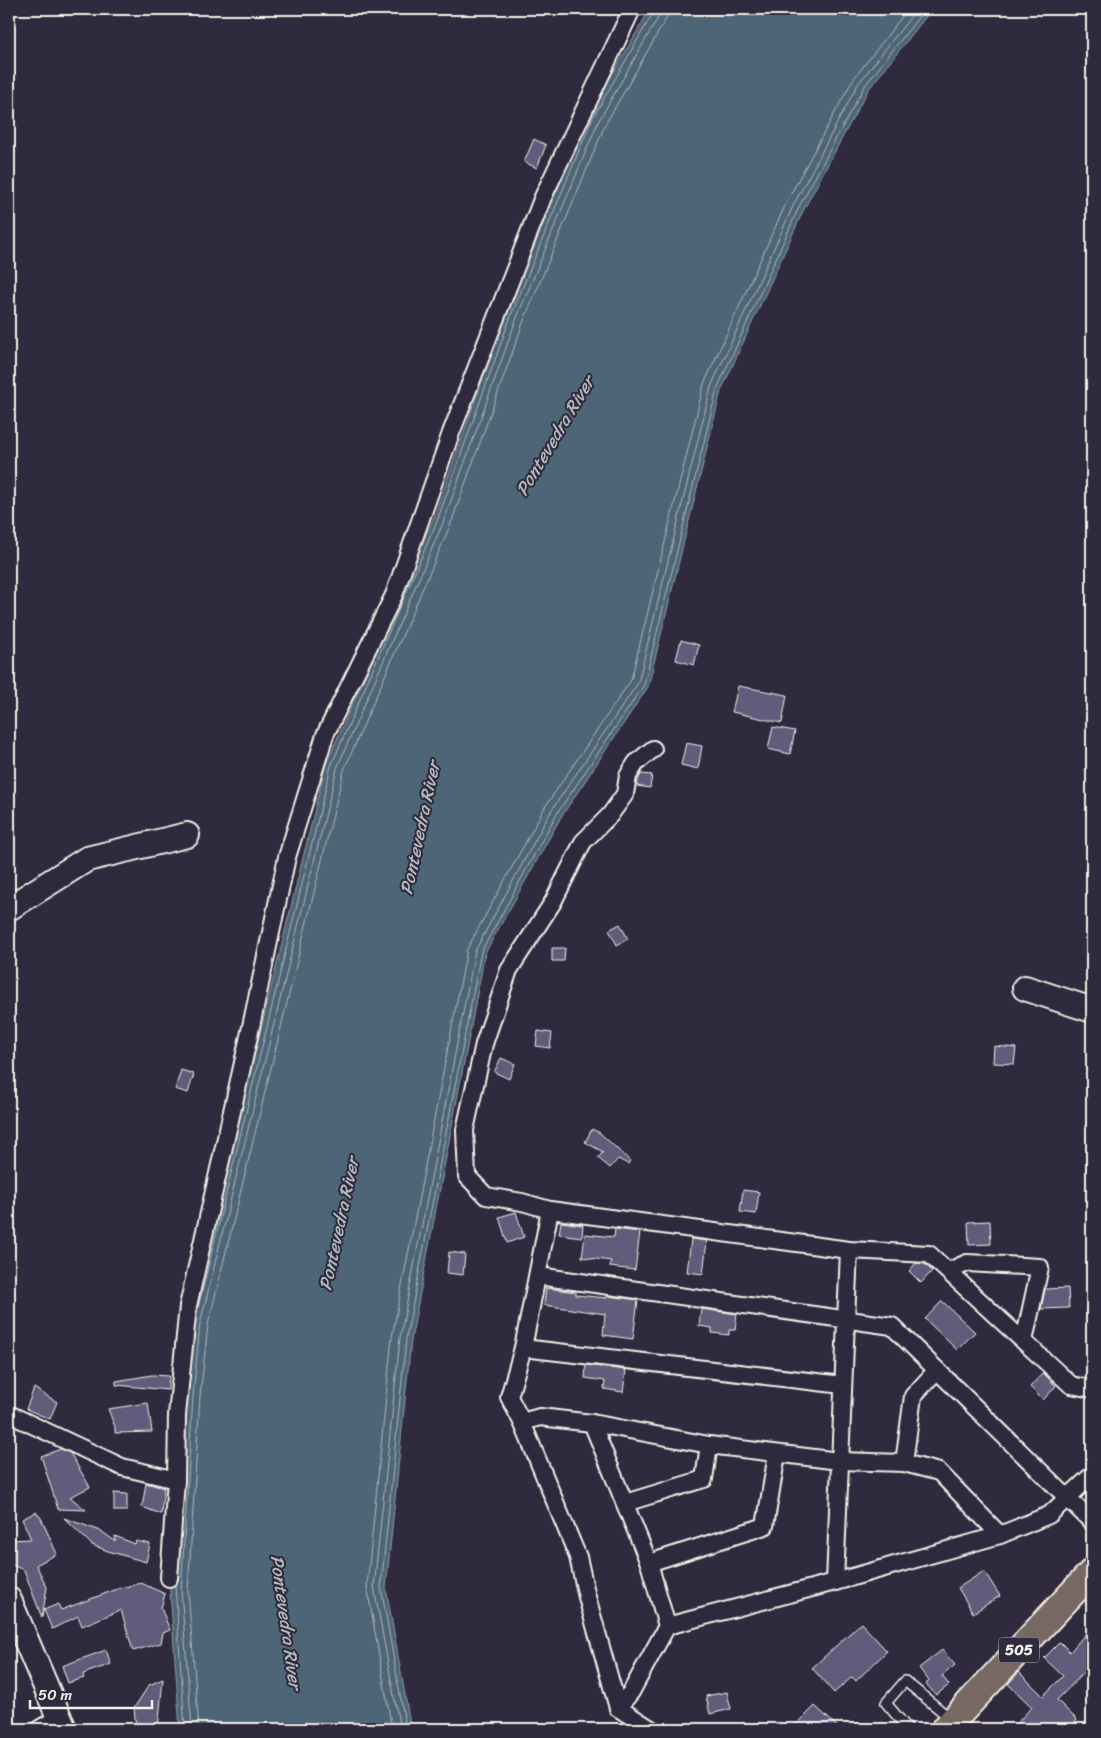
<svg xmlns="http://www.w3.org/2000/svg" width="1101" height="1738" viewBox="0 0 1101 1738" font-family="Sriracha,sans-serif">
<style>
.water{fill:#4d6576;stroke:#909da4}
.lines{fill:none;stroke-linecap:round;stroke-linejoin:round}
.shore{stroke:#b1b9ba;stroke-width:1}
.building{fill:#605d7b;stroke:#f4f1e8}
.service-casing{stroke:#f4f1e8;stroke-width:12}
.minor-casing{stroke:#f4f1e8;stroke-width:20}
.secondary-casing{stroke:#f4f1e8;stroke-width:28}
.primary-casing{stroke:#f4f1e8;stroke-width:30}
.service{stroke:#2f2a3d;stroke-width:9}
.minor{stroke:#2f2a3d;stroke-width:16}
.secondary{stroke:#2f2a3d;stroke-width:24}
.primary{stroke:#776864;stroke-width:26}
.labels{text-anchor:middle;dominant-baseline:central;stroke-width:4;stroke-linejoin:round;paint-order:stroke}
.shield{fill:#2f2a3d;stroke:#b9b5b5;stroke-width:1}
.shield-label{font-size:15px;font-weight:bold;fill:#f4f1e8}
.water-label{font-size:18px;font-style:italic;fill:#b1b9ba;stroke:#2f2a3d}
</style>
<rect width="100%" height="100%" fill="#2f2a3d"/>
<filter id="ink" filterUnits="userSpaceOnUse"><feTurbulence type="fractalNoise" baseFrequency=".02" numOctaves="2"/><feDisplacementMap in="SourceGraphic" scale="10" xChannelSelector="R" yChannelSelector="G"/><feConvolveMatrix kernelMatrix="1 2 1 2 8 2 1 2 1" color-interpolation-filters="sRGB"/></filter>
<g filter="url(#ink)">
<polygon class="water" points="650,9 932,9 868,90 805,207 721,391 648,687 561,817 485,953 411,1340 386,1588 411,1729 180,1729 170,1591 181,1395 189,1322 326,764 433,519 505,316 588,116"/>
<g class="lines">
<g class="shore">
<polyline points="197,1312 331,766 437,521 510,318 592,119 653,13 654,9"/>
<polyline points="175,1585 185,1729"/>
<polyline points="192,1729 181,1591 193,1396 200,1324 337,768 443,523 516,320 598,122 659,16 660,9"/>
<polyline points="199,1729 188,1591 200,1396 208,1325 344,770 450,526 523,323 605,125 666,19 668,9"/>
<polyline points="392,1729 367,1586 392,1337 467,949 545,807 631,680 704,384 788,199 852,81 908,9"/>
<polyline points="400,1729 374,1587 400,1338 475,951 551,811 638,683 711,387 795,202 858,84 917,9"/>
<polyline points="406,1729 381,1587 406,1339 481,952 556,815 644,685 717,389 800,205 864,87 925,9"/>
</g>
</g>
<g class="building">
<polygon points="534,139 546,145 537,168 524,162"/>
<polygon points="681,640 699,645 694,665 676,660"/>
<polygon points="738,686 787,695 782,723 732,712"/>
<polygon points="773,727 795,731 790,754 768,749"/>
<polygon points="686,743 702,746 698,769 681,765"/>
<polygon points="641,774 652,775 650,788 637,786 638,780"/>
<polygon points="620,924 628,939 617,945 609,930"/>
<polygon points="552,948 565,948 564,961 552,961"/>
<polygon points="538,1031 552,1033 550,1048 536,1046"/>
<polygon points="994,1046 1016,1048 1014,1064 993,1063"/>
<polygon points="501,1058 515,1064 509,1079 494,1072"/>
<polygon points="181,1070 194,1074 188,1093 175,1089"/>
<polygon points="592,1129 600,1133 630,1161 628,1164 618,1159 610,1168 598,1158 603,1152 585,1142"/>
<polygon points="743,1190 759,1192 756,1214 740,1212"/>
<polygon points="516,1212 524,1237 507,1243 499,1217"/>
<polygon points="990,1221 991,1244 969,1245 968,1222"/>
<polygon points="561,1222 583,1225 582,1237 559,1234"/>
<polygon points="615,1229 640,1232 635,1270 610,1267 611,1261 582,1257 585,1234 614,1237"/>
<polygon points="691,1239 707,1241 703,1274 687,1272"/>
<polygon points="449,1252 465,1254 463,1275 447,1273"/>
<polygon points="916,1263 925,1264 932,1271 921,1283 909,1271"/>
<polygon points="546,1288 576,1292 576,1295 607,1298 607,1296 638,1300 633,1339 603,1335 605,1314 544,1305"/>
<polygon points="1068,1288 1069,1308 1041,1309 1045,1289"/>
<polygon points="942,1301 975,1332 957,1350 925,1319"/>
<polygon points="701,1309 737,1314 735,1330 729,1330 729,1335 712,1333 712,1328 699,1326"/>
<polygon points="586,1365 626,1370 623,1392 604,1389 605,1381 585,1378"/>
<polygon points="1043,1373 1056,1386 1043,1400 1030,1387"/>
<polygon points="152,1375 169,1376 168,1390 116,1385 116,1381"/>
<polygon points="34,1388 57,1402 50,1419 26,1409"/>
<polygon points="148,1403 152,1432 115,1433 115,1427 108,1409"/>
<polygon points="61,1449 70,1453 90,1487 70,1497 86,1510 58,1509 41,1456"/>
<polygon points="146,1483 164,1488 161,1514 142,1507"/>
<polygon points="114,1493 127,1494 127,1511 114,1511"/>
<polygon points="36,1512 41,1518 57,1554 36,1565 47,1587 42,1618 24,1570 9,1564 11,1540 31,1539 22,1519"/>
<polygon points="64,1518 101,1531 115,1541 115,1536 135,1544 136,1541 150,1544 146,1562 108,1551 92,1545"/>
<polygon points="984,1571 1000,1596 973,1613 958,1588"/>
<polygon points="141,1583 165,1594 161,1608 170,1630 163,1633 161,1643 133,1651 121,1610 82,1626 78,1616 52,1629 44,1610 58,1604 61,1610 120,1588"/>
<polygon points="861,1623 887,1651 856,1681 852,1677 834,1693 812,1668"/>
<polygon points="1092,1626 1092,1664 1057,1700 1077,1720 1067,1729 1011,1729 1032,1707 1008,1684 1019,1672 1043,1696 1063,1676 1044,1658 1060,1642 1070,1652"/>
<polygon points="106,1650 111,1664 83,1674 84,1678 68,1683 62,1666"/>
<polygon points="942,1650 955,1665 942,1676 949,1685 936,1695 926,1684 929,1681 919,1668"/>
<polygon points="163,1679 158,1729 136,1729 134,1708 149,1685"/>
<polygon points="727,1692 731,1709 710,1714 706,1696"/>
<polygon points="815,1706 840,1729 792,1729"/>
</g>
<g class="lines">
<g class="service-casing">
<polyline id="service" points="908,1729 886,1703 905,1681 951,1719"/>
</g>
<g class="minor-casing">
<g id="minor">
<polyline points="550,1210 522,1202 486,1196 467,1176 465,1130 484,1044 509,970 553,902 583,842 610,815 625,794 628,776 636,763 653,749"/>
<polyline points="949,1271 967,1263 1040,1267 1024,1341"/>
<polyline points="538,1276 892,1326 1092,1522"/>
<polyline points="523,1348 509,1397 522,1422 578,1557 587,1597 618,1708 651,1729"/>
<polyline points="843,1385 523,1348 550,1210 849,1250 929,1254 1071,1385 1092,1389"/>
<polyline points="9,1414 122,1467 176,1480 177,1415 188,1306 249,1036 287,857 325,735 394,595 451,433 543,197 632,9"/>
<polyline points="522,1422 540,1417 592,1423 709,1445 839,1461 904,1463 939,1472 1000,1535 1049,1515 1092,1475"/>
<polyline points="592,1423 649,1563 667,1626 631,1692 618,1708"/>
<polyline points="904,1463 913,1396 937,1370"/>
<polyline points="625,1503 704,1479 709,1445"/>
<polyline points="649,1563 765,1526 777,1454"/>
<polyline points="169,1578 176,1480"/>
<polyline points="835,1582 849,1250"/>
<polyline points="667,1626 835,1582 1000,1535"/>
<polyline points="39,1729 59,1717"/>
</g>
</g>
<g class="secondary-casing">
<g id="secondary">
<polyline points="9,908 87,859 187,835"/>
<polyline points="1025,988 1092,1010"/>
<polyline points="9,1600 64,1729"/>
</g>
</g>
<g class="primary-casing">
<polyline id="primary" points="945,1729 1092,1572"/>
</g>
<use href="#service" class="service"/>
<use href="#minor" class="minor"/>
<use href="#secondary" class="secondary"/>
<use href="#primary" class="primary"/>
</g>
</g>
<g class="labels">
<rect class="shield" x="999" y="1637.5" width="40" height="25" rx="4"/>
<g class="shield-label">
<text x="1019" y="1650">505</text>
</g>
<g class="water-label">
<text transform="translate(555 436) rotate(-59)">Pontevedra River</text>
<text transform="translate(420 828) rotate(-78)">Pontevedra River</text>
<text transform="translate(339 1224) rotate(-78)">Pontevedra River</text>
<text transform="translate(286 1622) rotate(82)">Pontevedra River</text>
</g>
</g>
<rect width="1101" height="1738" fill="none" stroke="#2f2a3d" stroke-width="30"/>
<rect x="15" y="15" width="1071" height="1708" fill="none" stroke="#f4f1e8" stroke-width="2" filter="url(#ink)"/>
<path d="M30 1700v8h122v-8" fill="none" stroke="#f4f1e8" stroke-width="2.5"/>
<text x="38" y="1700" font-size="15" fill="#f4f1e8" stroke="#2f2a3d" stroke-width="4" paint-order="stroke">50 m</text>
</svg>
